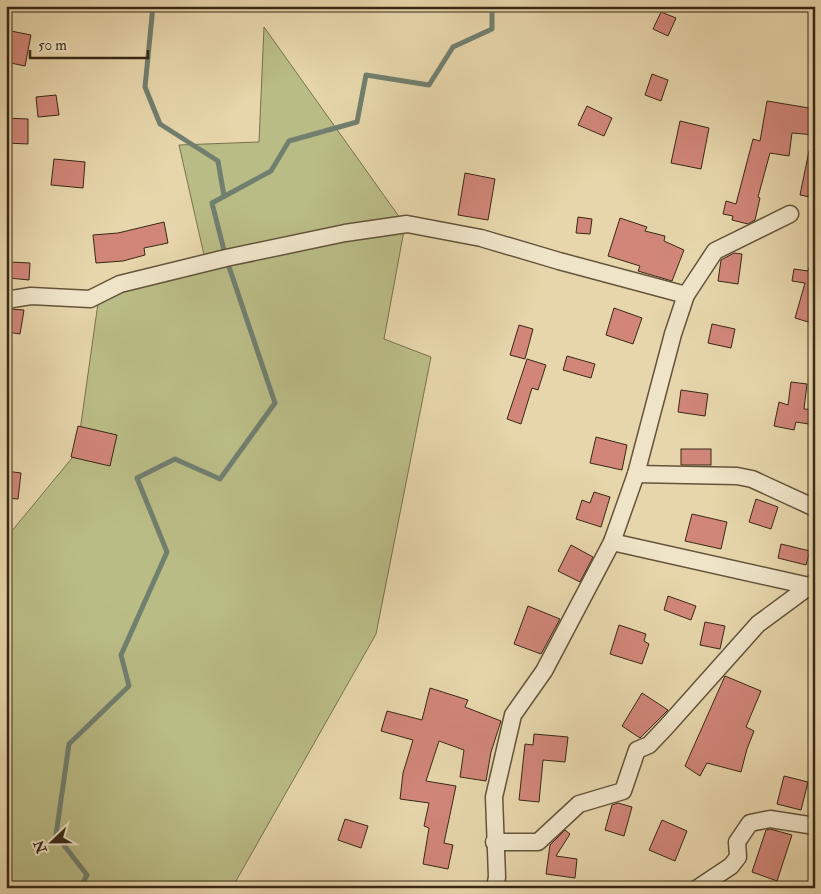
<svg xmlns="http://www.w3.org/2000/svg" width="821" height="894" viewBox="0 0 821 894" font-family="'IM FELL Double Pica',serif">
<style>
.green{fill:#babc86;stroke:#79724e}
.lines{fill:none;stroke-linecap:round;stroke-linejoin:round}
.stream{stroke:#717f6f;stroke-width:5}
.building{fill:#d18679;stroke:#382816}
.street-casing{stroke:#64543b;stroke-width:19}
.street{stroke:#efe4c8;stroke-width:16}
</style>
<rect width="100%" height="100%" fill="#e7d6ab"/>
<filter id="stains"><feTurbulence type="fractalNoise" baseFrequency=".004" numOctaves="4"/><feColorMatrix values="0 0 0 0 .2 0 0 0 0 .09 0 0 0 0 .02 0 0 0 .5 -.17"/></filter>
<radialGradient id="worn" r=".72"><stop offset=".6" stop-color="#630" stop-opacity="0"/><stop offset="1" stop-color="#630" stop-opacity=".3"/></radialGradient>
<polygon class="green" points="264,27 405,225 384,339 431,357 376,634 232,888 6,888 6,538 77,452 99,296 207,268 179,145 259,142"/>
<g class="lines">
<g class="stream">
<polyline points="153,6 145,87 160,124 218,161 224,196"/>
<polyline points="80,888 87,875 56,835 69,744 129,686 121,655 167,552 137,478 175,459 220,479 275,403 226,258 212,203 271,171 289,141 357,122 366,75 429,85 453,47 492,29 492,6"/>
</g>
</g>
<g class="building">
<polygon points="661,12 676,18 668,36 653,29"/>
<polygon points="6,30 31,35 25,66 6,62"/>
<polygon points="652,74 668,80 661,101 645,95"/>
<polygon points="56,95 59,115 38,117 36,97"/>
<polygon points="767,101 815,109 815,135 792,133 789,156 770,153 758,197 760,198 755,220 748,224 732,220 733,216 723,214 726,201 736,204 753,139 760,141"/>
<polygon points="587,106 612,118 604,136 578,125"/>
<polygon points="6,118 28,119 28,144 6,143"/>
<polygon points="680,121 709,128 701,169 671,163"/>
<polygon points="809,151 815,152 815,198 800,195"/>
<polygon points="54,159 85,162 83,188 51,185"/>
<polygon points="465,173 495,179 488,220 458,215"/>
<polygon points="578,217 592,219 590,234 576,233"/>
<polygon points="620,218 647,227 645,231 665,236 664,241 684,250 672,281 638,271 640,266 608,256"/>
<polygon points="164,222 168,243 144,248 145,255 123,261 96,263 93,235 118,233"/>
<polygon points="734,253 742,254 738,284 718,281 721,260"/>
<polygon points="811,261 815,261 815,324 795,318 805,283 792,281 794,269 808,271"/>
<polygon points="10,262 30,263 29,280 9,278"/>
<polygon points="614,308 642,318 633,344 606,335"/>
<polygon points="10,309 24,310 20,334 7,332"/>
<polygon points="712,324 735,329 731,348 708,343"/>
<polygon points="519,325 533,329 525,359 510,355"/>
<polygon points="567,356 595,364 591,378 563,370"/>
<polygon points="527,359 546,365 538,390 532,388 521,424 507,419"/>
<polygon points="791,382 807,384 804,409 815,410 815,425 796,422 794,430 774,426 779,402 788,405"/>
<polygon points="681,390 708,394 705,416 678,412"/>
<polygon points="78,426 117,435 110,466 71,457"/>
<polygon points="596,437 627,445 622,470 590,463"/>
<rect x="681" y="449" width="30" height="16"/>
<polygon points="6,471 21,473 18,499 6,498"/>
<polygon points="594,492 610,497 601,527 576,519 582,500 590,503"/>
<polygon points="756,499 778,507 771,529 749,522"/>
<polygon points="692,514 727,522 721,549 685,541"/>
<polygon points="781,544 810,551 806,565 778,558"/>
<polygon points="571,545 593,557 580,582 558,571"/>
<polygon points="668,596 696,606 691,620 664,610"/>
<polygon points="528,606 560,619 541,654 514,644"/>
<polygon points="705,622 725,626 720,649 700,645"/>
<polygon points="619,625 646,634 644,641 649,644 642,664 610,654"/>
<polygon points="725,676 761,691 746,727 754,731 747,749 741,772 707,763 700,776 685,766"/>
<polygon points="430,688 468,700 465,707 501,721 491,752 486,781 460,777 464,750 439,741 426,781 456,786 444,843 453,845 448,869 423,864 429,828 424,826 429,803 400,799 403,773 413,740 381,731 387,711 422,720"/>
<polygon points="642,693 668,710 640,738 622,726"/>
<polygon points="534,734 568,737 565,762 543,760 539,802 519,800 525,744 533,745"/>
<polygon points="784,776 808,782 801,810 777,804"/>
<polygon points="618,803 632,807 624,836 605,830 612,805"/>
<polygon points="345,819 368,826 361,848 338,840"/>
<polygon points="662,820 687,831 675,861 649,850"/>
<polygon points="770,829 792,835 777,881 752,872 766,830"/>
<polygon points="565,830 570,834 556,856 577,859 575,878 546,874 550,845"/>
</g>
<g class="lines">
<g class="street-casing">
<g id="street">
<polyline points="6,300 31,296 90,299 120,284 226,258 345,233 407,224 481,238 559,261 686,295"/>
<polyline points="636,474 737,476 752,479 815,508"/>
<polyline points="612,542 809,586"/>
<polyline points="494,842 538,842 579,804 623,791 637,750 649,745 667,726 758,624 815,582"/>
<polyline points="495,888 497,877 494,797 513,715 544,671 612,542 636,474 673,334 686,295 715,251 790,214"/>
<polyline points="698,888 731,866 738,857 737,842 750,823 770,819 815,826"/>
</g>
</g>
<use href="#street" class="street"/>
</g>
<rect width="821" height="894" fill="none" stroke="#e7d6ab" stroke-width="25"/>
<rect x="8" y="8" width="806" height="879" fill="none" stroke="#382816" stroke-width="2.5"/>
<rect x="12" y="12" width="796" height="869" fill="none" stroke="#382816"/>
<g transform="translate(52 842) rotate(248)" stroke="#efe4c8" stroke-width="4" paint-order="stroke">
<path d="M0-4L9 19L0 12L-9 19Z" fill="#382816"/>
<text y="-8" font-size="14" font-weight="bold" text-anchor="middle" fill="#382816">N</text>
</g>
<path d="M30 50v8h118v-8" fill="none" stroke="#382816" stroke-width="2.5"/>
<text x="38" y="50" font-size="15" fill="#382816" stroke="#efe4c8" stroke-width="4" paint-order="stroke">50 m</text>
<rect width="100%" height="100%" filter="url(#stains)"/>
<rect width="100%" height="100%" fill="url(#worn)"/>
</svg>
